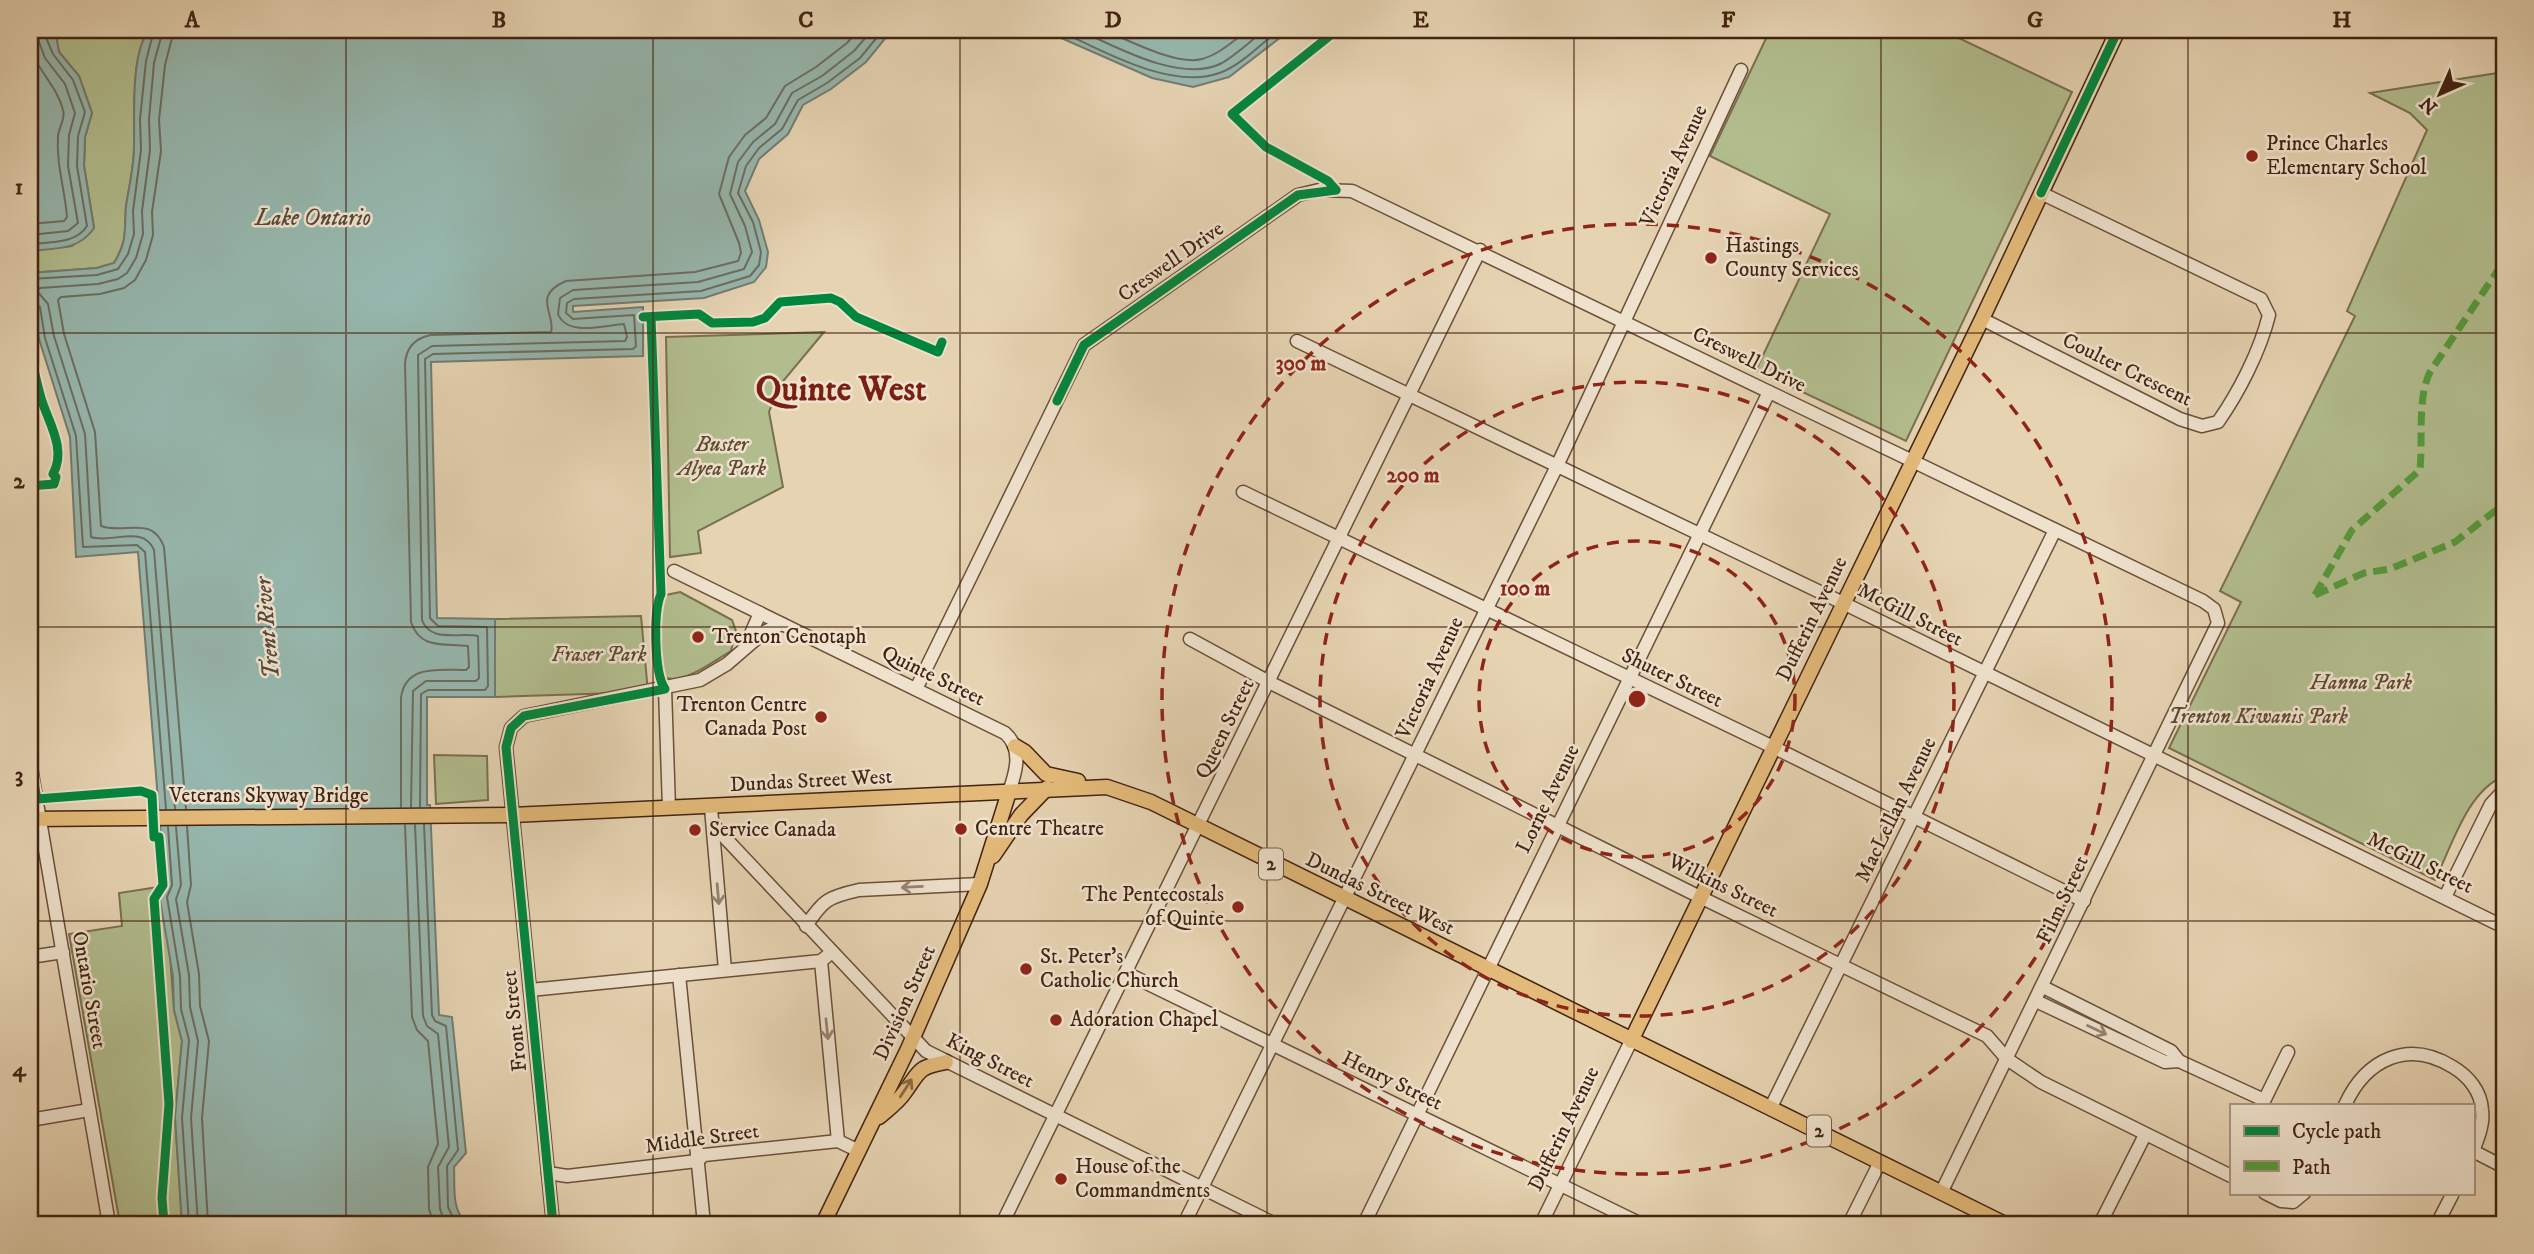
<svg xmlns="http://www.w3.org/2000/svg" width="2534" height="1254" viewBox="0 0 2534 1254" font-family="'IM FELL DW Pica',serif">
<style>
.green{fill:#b2bd8e;stroke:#7a7050;stroke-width:2}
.water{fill:#96b7ae;stroke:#747c70;stroke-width:2}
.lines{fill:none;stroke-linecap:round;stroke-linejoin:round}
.shore{stroke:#6c6d60;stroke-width:2}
.minor-casing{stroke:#6b4f3a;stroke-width:15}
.major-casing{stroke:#422312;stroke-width:17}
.minor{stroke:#efe2cd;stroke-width:12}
.major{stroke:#e3ba79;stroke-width:14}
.quiet{stroke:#549b3c;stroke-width:7;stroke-dasharray:14 7;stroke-linecap:butt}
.cycleway-casing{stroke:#efe2cd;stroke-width:13}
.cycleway{stroke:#00873e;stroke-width:9}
.oneway{stroke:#988270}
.oneway2{stroke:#8a6740}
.grid{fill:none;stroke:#422312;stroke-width:2;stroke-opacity:0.55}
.ring{fill:none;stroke:#8f2418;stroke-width:3.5;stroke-dasharray:12 9}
.poi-dot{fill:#8f2418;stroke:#efe2cd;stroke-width:2.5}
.labels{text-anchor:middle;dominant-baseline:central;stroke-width:5;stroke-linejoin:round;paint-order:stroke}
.shield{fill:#efe2cd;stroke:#765c4a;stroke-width:2}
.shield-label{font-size:19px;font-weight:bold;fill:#422312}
.poi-label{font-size:21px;fill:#422312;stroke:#efe2cd;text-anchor:start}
.street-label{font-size:21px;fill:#422312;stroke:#efe2cd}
.park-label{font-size:21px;font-style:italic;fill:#5e4a31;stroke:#efe2cd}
.water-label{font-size:23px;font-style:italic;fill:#574839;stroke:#efe2cd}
.town-label{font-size:35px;font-weight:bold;fill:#7a1f14;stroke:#efe2cd}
.centre{fill:#8f2418;stroke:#efe2cd;stroke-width:3.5}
.ring-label{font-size:21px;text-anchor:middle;font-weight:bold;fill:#8f2418;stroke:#efe2cd;stroke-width:5;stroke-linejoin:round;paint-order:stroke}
.neatline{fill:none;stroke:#422312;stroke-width:2.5}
.grid-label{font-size:23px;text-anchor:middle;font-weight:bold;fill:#422312}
</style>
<rect width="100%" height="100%" fill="#e6d3b2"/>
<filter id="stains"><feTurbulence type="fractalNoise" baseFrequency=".00286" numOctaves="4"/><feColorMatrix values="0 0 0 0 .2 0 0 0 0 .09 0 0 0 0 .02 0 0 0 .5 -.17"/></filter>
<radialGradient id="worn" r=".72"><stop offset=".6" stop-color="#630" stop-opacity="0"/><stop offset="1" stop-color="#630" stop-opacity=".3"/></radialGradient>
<g class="green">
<path d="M55,30H149C130,55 135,116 134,147C134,167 129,187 126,206C124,231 128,240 114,263L97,268L30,273V251L72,246L94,228L84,166L85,137L92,113L79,76L59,52Z"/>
<polygon points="1770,30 1835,30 1847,35 1850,30 1942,30 2072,92 1906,441 1756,370 1830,214 1710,156"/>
<path d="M2504,72V776C2467,791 2452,846 2435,880L2169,748L2241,602L2220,591L2355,316L2347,311L2427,130L2410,113L2370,93Z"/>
<polygon points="824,332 779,386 769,412 783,487 698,531 701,553 670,557 666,337"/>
<path d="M680,592L732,620L736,631L731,651C713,661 683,686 663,677L659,602L666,595Z"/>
<polygon points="641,616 648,692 495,697 495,619"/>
<polygon points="434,755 487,756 488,800 436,804"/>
<polygon points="165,886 174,1010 182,1041 175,1117 182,1224 120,1224 69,934 122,926 119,893"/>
</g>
<g class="water">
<path d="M30,30H55L59,52L79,76L92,113L85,137L84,166L94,228C79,251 54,248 30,251Z"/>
<path d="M149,30H892L866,62L831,89L803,105L788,134L759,159L745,191L759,220L768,252L766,267L754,282L704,298L573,306V312L643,307V356L431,362L437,618L495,619V697H427V805H430L439,1015L452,1017L466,1153L454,1167C455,1187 451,1210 467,1224H182L175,1117L182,1041L174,1010L173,976L159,894L165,886L138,552L76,557L70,437L39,339L30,298V273L97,268L114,263C128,240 124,231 126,206C129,187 134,167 134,147C135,116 130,55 149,30Z"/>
<polygon points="1043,30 1290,30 1229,77 1193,87 1152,78"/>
</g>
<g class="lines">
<g class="shore">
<path d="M163,30L154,63L149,119L150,150L142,211L143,234L136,258L127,273L118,279L98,284L40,288L37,291L48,304L54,336L85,434L91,537C111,544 143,524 154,550L175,809"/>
<path d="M174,30L165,65L159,120L161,151L152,212L153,235L146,260L135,280L124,288L100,294L61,297L58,300L64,334L95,432L101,526C124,535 152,514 164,547L186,809"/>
<path d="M1058,30C1102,51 1174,92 1222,72C1242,64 1261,44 1279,30"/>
<path d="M1079,30C1116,47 1182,84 1222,63C1237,54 1251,41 1264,30"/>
<path d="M1104,30C1128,40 1177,66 1202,59C1220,54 1233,41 1248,30"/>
<path d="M30,48C38,71 57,86 63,110C66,118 59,127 58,136C56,164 65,190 67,217L64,221L30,224"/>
<polyline points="30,235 68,231 78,223 68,166 69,135 75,113 65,84 45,58 39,42 39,30"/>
<path d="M30,244C49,242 76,244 87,226L77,166L78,136L85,112L73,80L53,54L47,40L48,30"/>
<polyline points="30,279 97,275 118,269 128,254 134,234 133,211 141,150 140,119 146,61 154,30"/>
<polyline points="30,302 40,307 45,338 76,436 83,547 137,545 145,552 166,809"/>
<path d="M401,807V698C405,664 440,670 466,670L469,667L468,646C445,643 420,650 411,622L405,364C406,348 415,338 431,335L551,332C556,314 531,296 566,281L695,272L738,261L741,253L739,243L719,194L729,157L745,135L766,118L785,86L816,67L847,43L858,30"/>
<path d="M411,807L413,691L426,681H476L479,678L478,636C460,632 430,643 422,620L418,355L432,346L625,341L627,337L624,324C605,325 567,337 558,314L560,298L573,290L698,282L744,269L752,252L745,226L730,194L738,162L753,142L775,124L792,93L822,76L854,51L872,30"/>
<polyline points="420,807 421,694 428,690 485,690 488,686 487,627 438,626 430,618 425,359 433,354 633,349 636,346 634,315 573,319 566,313 567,303 574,299 701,291 750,276 759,265 761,252 753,222 738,193 746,166 759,148 782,129 798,100 827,83 860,58 883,30"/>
<polyline points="424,824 432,1015 435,1021 446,1026 458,1150 447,1166 448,1207 456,1224"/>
<polyline points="405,825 412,1017 417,1030 428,1041 438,1144 428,1167 429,1209 434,1224"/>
<polyline points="415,825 423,1016 427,1026 438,1034 449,1147 438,1167 440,1209 445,1224"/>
<polyline points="187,826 191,885 187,902 199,974 200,1006 209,1041 202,1118 208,1224"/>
<polyline points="168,827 172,885 167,897 180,976 181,1009 189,1040 182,1118 189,1224"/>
<polyline points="176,827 181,885 176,899 189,975 190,1007 198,1041 191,1118 198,1224"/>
</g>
<g class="minor-casing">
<g id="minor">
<path d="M1982,319L2180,419L2202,426L2218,422C2239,392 2260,351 2269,315L2261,299L2041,193"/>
<polyline points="1297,341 1843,603 2504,927"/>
<polyline points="1243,492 1773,747 2084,901"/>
<path d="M674,571L1005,733C1023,749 1016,772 1009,792"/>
<polyline points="1190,639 1269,682 1700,897 1987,1036 2007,1059 2041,1082 2231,1176"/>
<polyline points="746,645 760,613"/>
<polyline points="665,689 669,808"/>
<polyline points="916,689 1084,345 1298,195 1319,190 1352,191 2203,601 2214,609 2218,623 1941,1193"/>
<polyline points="30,762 109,1224"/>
<polyline points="711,808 725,970"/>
<polyline points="714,826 926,1051 1275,1224"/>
<polyline points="2445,897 2491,804 2504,790"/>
<path d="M806,926C823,900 828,897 859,890L980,884"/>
<polyline points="30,957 63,952"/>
<polyline points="821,961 838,1141"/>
<polyline points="1126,973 1641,1224"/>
<polyline points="679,975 704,1224"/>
<polyline points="2043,987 2171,1051 2179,1061"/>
<polyline points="530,990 821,961 832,952"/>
<polyline points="2036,1001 2165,1062 2179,1061 2264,1100"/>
<polyline points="2262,1105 2288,1052"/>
<path d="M2345,1105C2366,1059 2408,1039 2453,1067C2468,1076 2481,1091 2482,1110C2484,1124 2478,1138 2473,1151"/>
<polyline points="1771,1107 2055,530"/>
<polyline points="30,1120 89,1110"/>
<polyline points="2473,1151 2504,1167"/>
<polyline points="548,1173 567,1176 697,1161 704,1155 838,1141 859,1151"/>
<polyline points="2265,1193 2281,1201 2293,1202 2304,1193"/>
<polyline points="553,1224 506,747 511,728 524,716 700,680 727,664 764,632 782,624"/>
<polyline points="1002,1224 1480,250"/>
<polyline points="1184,1224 1557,466 1741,70"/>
<polyline points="1364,1224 1769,392"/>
<polyline points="1541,1224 1631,1041"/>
<polyline points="1849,1224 1880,1162"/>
<polyline points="2100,1224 2145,1135"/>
<polyline points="2437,1224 2453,1193"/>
</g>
</g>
<g class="major-casing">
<g id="major">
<polyline points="1015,746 1025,752 1046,774 1078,781"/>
<polyline points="30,819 512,815 1107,787 1151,802 2005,1224"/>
<polyline points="993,856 1021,815 1047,788"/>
<polyline points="1631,1041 1982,319 2118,30"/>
<path d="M879,1117C887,1110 898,1102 904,1093C921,1070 916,1068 946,1062"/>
<polyline points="823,1224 908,1049 980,884 1009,792"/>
</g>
</g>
<use href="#minor" class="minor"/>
<use href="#major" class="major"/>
<g class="quiet">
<path d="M2315,595L2352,530L2420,470C2423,439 2417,399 2430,372L2504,261"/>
<polyline points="2315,595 2364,573 2390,569 2455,542 2504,504"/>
</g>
<g class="cycleway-casing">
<g id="cycleway">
<polyline points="1336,190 1328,181 1266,147 1232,114 1337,30"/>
<polyline points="2041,193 2118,30"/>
<polyline points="643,317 699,314 712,323 753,322 765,318 780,302 831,298 840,302 856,317 938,352 942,342"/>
<path d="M30,354C34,369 37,384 41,398C48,422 67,449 53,474L56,477L54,484L30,486"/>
<polyline points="1057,401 1084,345 1298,195 1336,190"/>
<polyline points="30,762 37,799 141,791 152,795 154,837 159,837 163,885 154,899 169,1104 162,1198 164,1224"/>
<path d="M553,1224L506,747L511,728L524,716L665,689C654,673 653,612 661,594L651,317"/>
</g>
</g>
<use href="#cycleway" class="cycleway"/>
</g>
<defs><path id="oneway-shaft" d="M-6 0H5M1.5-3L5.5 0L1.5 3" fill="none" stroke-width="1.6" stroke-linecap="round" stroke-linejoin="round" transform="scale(1.75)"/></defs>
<g class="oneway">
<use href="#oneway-shaft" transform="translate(912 887) rotate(177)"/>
<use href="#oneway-shaft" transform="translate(718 894) rotate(85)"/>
<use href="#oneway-shaft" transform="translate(827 1029) rotate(84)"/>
<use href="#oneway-shaft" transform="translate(2097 1030) rotate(25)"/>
</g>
<use class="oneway2" href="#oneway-shaft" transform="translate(906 1088) rotate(-57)"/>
<path class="grid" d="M346,30V1224M653,30V1224M960,30V1224M1267,30V1224M1574,30V1224M1881,30V1224M2188,30V1224M30,333H2504M30,627H2504M30,921H2504"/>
<g class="ring">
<circle cx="1637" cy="699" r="158"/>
<circle cx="1637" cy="699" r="317"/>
<circle cx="1637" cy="699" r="475"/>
</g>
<g class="poi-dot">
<circle cx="2252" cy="156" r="7"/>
<circle cx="1711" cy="258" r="7"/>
<circle cx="698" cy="637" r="7"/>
<circle cx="821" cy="717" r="7"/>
<circle cx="961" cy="829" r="7"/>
<circle cx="695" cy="830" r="7"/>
<circle cx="1238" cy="907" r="7"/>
<circle cx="1026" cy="969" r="7"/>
<circle cx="1056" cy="1020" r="7"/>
<circle cx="1061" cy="1179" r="7"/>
</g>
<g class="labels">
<g class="shield">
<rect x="1259" y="848.5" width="24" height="31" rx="5"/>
<rect x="1807" y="1115.5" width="24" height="31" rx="5"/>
</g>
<g class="shield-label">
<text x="1271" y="864">2</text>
<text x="1819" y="1131">2</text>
</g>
<g class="poi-label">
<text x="2266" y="144">Prince Charles<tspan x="2266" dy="24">Elementary School</tspan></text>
<text x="1725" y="246">Hastings<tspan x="1725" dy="24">County Services</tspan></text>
<text x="712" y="637">Trenton Cenotaph</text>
<text x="807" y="705" text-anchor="end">Trenton Centre<tspan x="807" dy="24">Canada Post</tspan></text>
<text x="975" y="829">Centre Theatre</text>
<text x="709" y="830">Service Canada</text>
<text x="1224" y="895" text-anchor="end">The Pentecostals<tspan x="1224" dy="24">of Quinte</tspan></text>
<text x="1040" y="957">St. Peter's<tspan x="1040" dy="24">Catholic Church</tspan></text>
<text x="1070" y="1020">Adoration Chapel</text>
<text x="1075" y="1167">House of the<tspan x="1075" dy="24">Commandments</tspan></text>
</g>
<g class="street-label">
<text transform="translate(1674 166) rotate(-65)">Victoria Avenue</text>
<text transform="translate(1171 262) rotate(-35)">Creswell Drive</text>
<text transform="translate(1749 360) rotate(26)">Creswell Drive</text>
<text transform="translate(2127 370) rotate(26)">Coulter Crescent</text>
<text transform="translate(1910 615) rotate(27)">McGill Street</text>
<text transform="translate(1812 619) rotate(-64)">Dufferin Avenue</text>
<text transform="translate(933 676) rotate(26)">Quinte Street</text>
<text transform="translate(1430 678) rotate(-65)">Victoria Avenue</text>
<text transform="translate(1672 678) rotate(26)">Shuter Street</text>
<text transform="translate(1225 729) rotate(-64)">Queen Street</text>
<text transform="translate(811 781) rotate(-3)">Dundas Street West</text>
<text x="269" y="796">Veterans Skyway Bridge</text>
<text transform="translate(1548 799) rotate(-64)">Lorne Avenue</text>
<text transform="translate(1896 810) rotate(-64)">MacLellan Avenue</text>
<text transform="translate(2420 863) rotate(26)">McGill Street</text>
<text transform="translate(1723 886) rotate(26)">Wilkins Street</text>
<text transform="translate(1380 894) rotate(26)">Dundas Street West</text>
<text transform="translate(2063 900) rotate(-65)">Film Street</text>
<text transform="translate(89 990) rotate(80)">Ontario Street</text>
<text transform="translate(905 1003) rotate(-66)">Division Street</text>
<text transform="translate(515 1021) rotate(-96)">Front Street</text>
<text transform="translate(990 1061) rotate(27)">King Street</text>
<text transform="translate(1392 1081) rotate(26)">Henry Street</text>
<text transform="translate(1564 1129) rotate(-64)">Dufferin Avenue</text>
<text transform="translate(702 1139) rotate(-8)">Middle Street</text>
</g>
<g class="park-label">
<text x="722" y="445">Buster<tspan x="722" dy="24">Alyea Park</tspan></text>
<text x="599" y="655">Fraser Park</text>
<text x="2361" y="683">Hanna Park</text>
<text x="2258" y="717">Trenton Kiwanis Park</text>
</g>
<g class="water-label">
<text x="313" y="218">Lake Ontario</text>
<text transform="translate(268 628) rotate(-95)">Trent River</text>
</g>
<g class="town-label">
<text x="841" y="390">Quinte West</text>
</g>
</g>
<circle cx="1637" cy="699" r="10" class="centre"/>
<g class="ring-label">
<text x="1301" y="370">300 m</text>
<text x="1413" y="482">200 m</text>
<text x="1525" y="595">100 m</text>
</g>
<rect width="2534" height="1254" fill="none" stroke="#e6d3b2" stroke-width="77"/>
<rect x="2230" y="1104" width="245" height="91" fill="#efe2cd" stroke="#aa9682" stroke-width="2"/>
<rect x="2244" y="1126" width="35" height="10" fill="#00873e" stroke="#aa9682" stroke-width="2"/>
<text x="2292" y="1138" font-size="21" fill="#422312">Cycle path</text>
<rect x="2244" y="1161" width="35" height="10" fill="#549b3c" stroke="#aa9682" stroke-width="2"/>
<text x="2292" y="1174" font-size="21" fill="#422312">Path</text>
<g transform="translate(2440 94) rotate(225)" stroke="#efe2cd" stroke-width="5" paint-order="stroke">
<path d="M0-5L12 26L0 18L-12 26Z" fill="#422312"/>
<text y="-10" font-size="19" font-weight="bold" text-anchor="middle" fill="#422312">N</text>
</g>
<rect x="38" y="38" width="2458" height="1178" class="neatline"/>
<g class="grid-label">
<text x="192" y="27">A</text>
<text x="499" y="27">B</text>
<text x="806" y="27">C</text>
<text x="1113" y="27">D</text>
<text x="1421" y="27">E</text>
<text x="1728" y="27">F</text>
<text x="2035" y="27">G</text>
<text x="2342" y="27">H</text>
<text x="19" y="194">1</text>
<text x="19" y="488">2</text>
<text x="19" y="782">3</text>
<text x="19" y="1076">4</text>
</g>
<rect width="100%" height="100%" filter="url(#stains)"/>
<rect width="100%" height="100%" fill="url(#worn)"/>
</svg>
